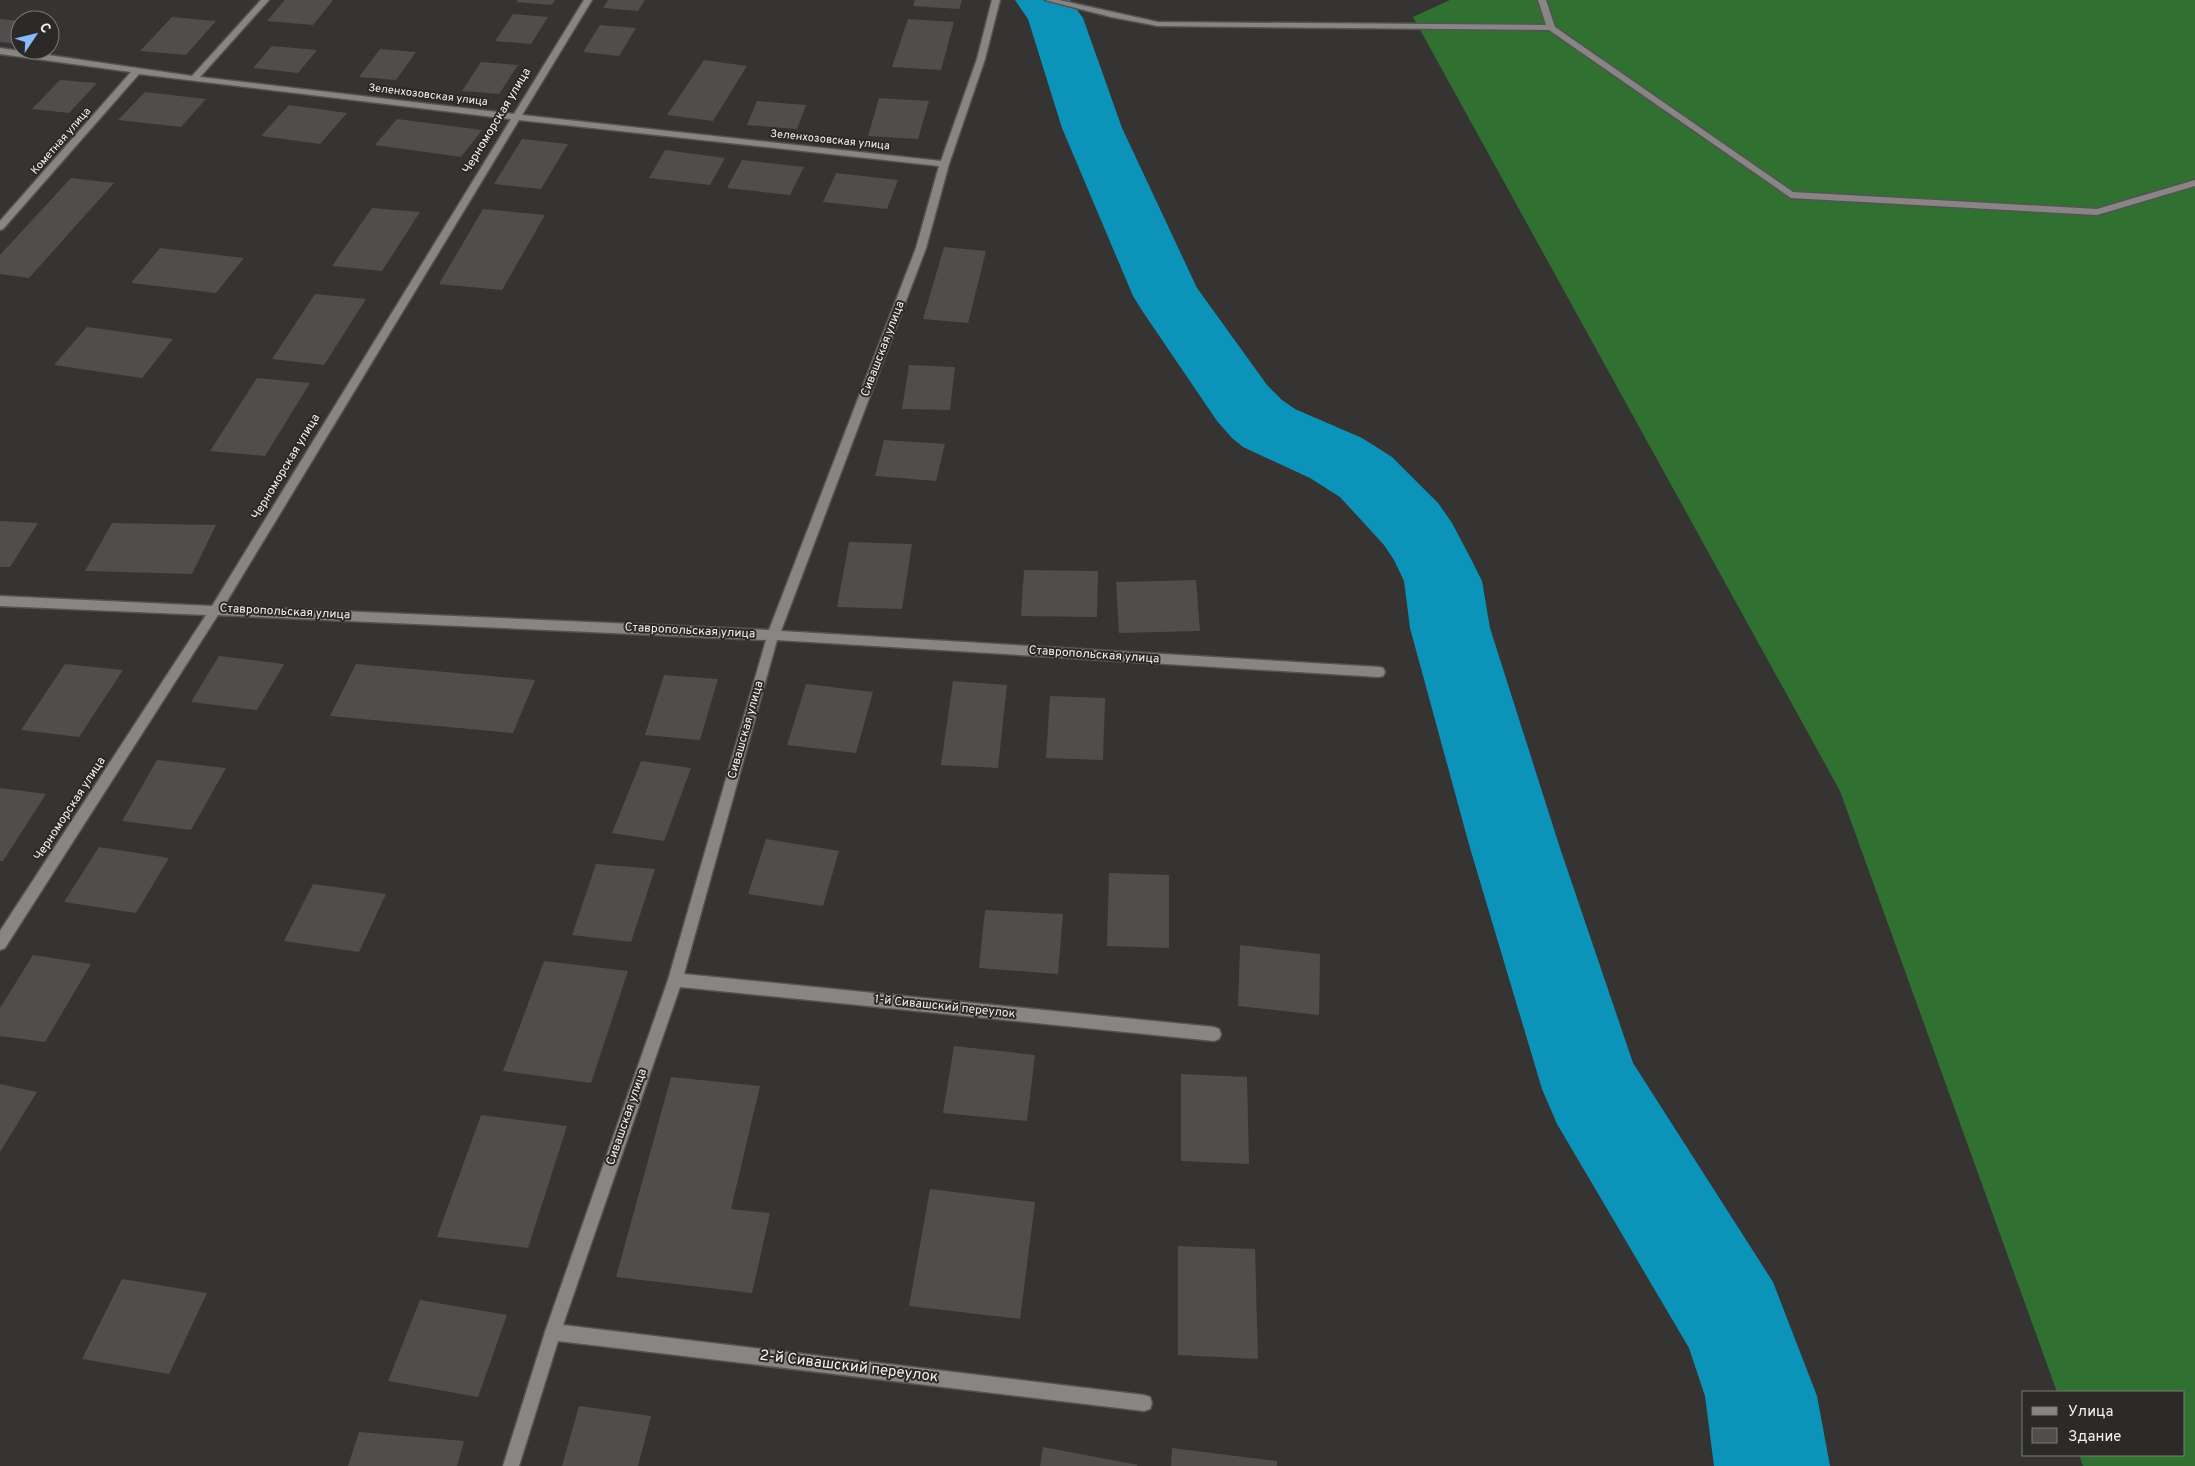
<svg xmlns="http://www.w3.org/2000/svg" width="2195" height="1466" viewBox="0 0 2195 1466" font-family="Overpass,sans-serif">
<style>
.forest{fill:#307132}
.lines{fill:none;stroke-linecap:round;stroke-linejoin:round}
.river{fill:#0c93ba;fill-rule:evenodd}
.building{fill:#504e4c}
.minor-casing{stroke:#545352;stroke-width:3}
.minor{fill:#888684;fill-rule:evenodd}
.labels{text-anchor:middle;dominant-baseline:central;stroke-width:4;stroke-linejoin:round;paint-order:stroke}
.far-street-label{font-size:11px;fill:#f2f1f0;stroke:#2b2a28}
.street-label{font-size:12px;fill:#f2f1f0;stroke:#2b2a28}
.near-street-label{font-size:15px;fill:#f2f1f0;stroke:#2b2a28}
</style>
<rect width="100%" height="100%" fill="#353432"/>
<polygon class="forest" points="1450,0 2195,0 2195,1466 2083,1466 2079,1455 2184,1455 2184,1392 2057,1392 1840,791 1413,17"/>
<g class="lines">
<polygon class="river" points="1015,0 1070,0 1083,18 1122,128 1197,288 1267,385 1282,400 1295,409 1362,438 1392,457 1438,503 1452,523 1471,559 1482,581 1490,628 1560,848 1633,1063 1773,1282 1817,1396 1830,1466 1714,1466 1705,1396 1689,1348 1557,1124 1542,1089 1470,848 1410,628 1404,581 1394,560 1384,545 1340,497 1310,478 1243,447 1232,438 1217,421 1143,312 1133,296 1062,128 1028,19"/>
</g>
<g class="building">
<polygon points="285,0 333,0 313,25 267,21"/>
<polygon points="518,0 555,0 551,5 516,2"/>
<polygon points="608,0 645,0 638,11 603,8"/>
<polygon points="915,0 962,0 959,9 913,6"/>
<polygon points="513,14 548,17 531,44 495,41"/>
<polygon points="172,17 216,21 186,55 140,51"/>
<polygon points="0,19 20,21 20,44 0,42"/>
<polygon points="908,19 954,22 941,70 892,67"/>
<polygon points="600,25 636,28 619,56 583,52"/>
<polygon points="272,46 317,50 298,73 253,68"/>
<polygon points="380,49 416,52 396,80 359,77"/>
<polygon points="704,60 747,66 713,121 667,115"/>
<polygon points="481,62 518,65 499,94 462,91"/>
<polygon points="60,80 97,83 69,113 32,109"/>
<polygon points="145,92 206,99 181,127 118,120"/>
<polygon points="879,98 929,101 918,139 868,136"/>
<polygon points="757,101 806,105 797,129 747,125"/>
<polygon points="289,105 347,113 320,144 261,136"/>
<polygon points="397,119 482,130 461,157 375,145"/>
<polygon points="522,139 568,144 541,189 494,184"/>
<polygon points="665,150 725,158 710,185 649,178"/>
<polygon points="742,160 804,167 790,195 727,188"/>
<polygon points="836,173 898,180 887,209 823,202"/>
<polygon points="71,178 114,183 29,278 0,274 0,255"/>
<polygon points="372,208 420,212 382,271 332,266"/>
<polygon points="483,209 545,215 502,290 439,284"/>
<polygon points="944,247 986,251 968,323 923,319"/>
<polygon points="160,248 244,258 216,293 131,283"/>
<polygon points="315,294 366,299 324,365 272,359"/>
<polygon points="87,327 173,339 142,378 54,365"/>
<polygon points="909,365 955,367 950,410 902,409"/>
<polygon points="257,378 310,383 265,456 210,451"/>
<polygon points="884,440 945,444 936,481 875,476"/>
<polygon points="0,521 38,523 10,567 0,567"/>
<polygon points="112,523 216,525 192,574 85,571"/>
<polygon points="849,542 912,544 902,609 837,607"/>
<polygon points="1024,570 1098,571 1097,617 1021,616"/>
<polygon points="1196,580 1200,631 1119,633 1116,582"/>
<polygon points="219,656 284,664 257,710 191,702"/>
<polygon points="65,664 123,670 79,737 21,730"/>
<polygon points="356,664 535,680 513,733 330,716"/>
<polygon points="664,675 718,679 700,740 645,735"/>
<polygon points="953,681 1007,685 998,768 941,765"/>
<polygon points="806,684 873,692 856,753 787,745"/>
<polygon points="1050,696 1105,698 1103,760 1046,758"/>
<polygon points="157,760 226,768 191,830 122,821"/>
<polygon points="641,761 691,768 664,841 612,833"/>
<polygon points="0,788 46,794 3,861 0,861"/>
<polygon points="766,839 839,851 823,906 748,894"/>
<polygon points="99,847 169,858 136,913 64,902"/>
<polygon points="596,864 655,869 631,942 572,935"/>
<polygon points="1109,873 1169,875 1169,948 1107,946"/>
<polygon points="313,884 386,894 359,952 284,941"/>
<polygon points="985,910 1063,914 1058,974 979,968"/>
<polygon points="1240,945 1320,954 1319,1015 1238,1006"/>
<polygon points="33,955 91,964 45,1042 0,1036 0,1008"/>
<polygon points="544,961 628,971 591,1083 503,1071"/>
<polygon points="954,1046 1035,1055 1027,1121 943,1113"/>
<polygon points="1181,1074 1247,1077 1249,1164 1181,1161"/>
<polygon points="671,1077 760,1086 731,1209 770,1213 752,1293 616,1277"/>
<polygon points="0,1084 37,1092 0,1152"/>
<polygon points="481,1115 567,1126 528,1248 437,1237"/>
<polygon points="930,1189 1035,1202 1020,1319 909,1306"/>
<polygon points="1178,1246 1255,1249 1258,1359 1178,1355"/>
<polygon points="122,1279 207,1293 169,1374 82,1359"/>
<polygon points="420,1300 507,1315 478,1397 388,1381"/>
<polygon points="579,1406 651,1416 638,1466 562,1466"/>
<polygon points="359,1432 464,1441 457,1466 348,1466"/>
<polygon points="1043,1447 1138,1465 1137,1466 1040,1466"/>
<polygon points="1172,1448 1277,1461 1277,1466 1171,1466"/>
</g>
<g class="lines">
<g class="minor-casing">
<g id="minor">
<path d="M261,0H269L200,77L514,114L584,0H592L522,115L941,161L977,59L992,0H1000L985,59L949,164L926,248L781,631L1379,667L1383,668L1385,672L1383,676L1379,677L777,640L684,974L1214,1027L1219,1029L1221,1034L1219,1039L1214,1041L680,987L563,1325L1144,1395L1150,1397L1152,1403L1150,1409L1144,1411L558,1341L519,1466H503L545,1332L668,980L766,640L218,615L5,948L0,950V931L206,615L0,606V596L212,606L511,119L139,74L3,229L0,230V221L131,72L0,54V48L192,76ZM519,120L939,166L916,248L769,630L224,606Z"/>
<polygon points="1045,0 1059,0 1158,22 1546,25 1538,0 1546,0 1555,27 1793,192 2097,209 2195,180 2195,186 2097,215 1791,198 1549,30 1158,26 1111,17"/>
</g>
</g>
<use href="#minor" class="minor"/>
</g>
<g class="labels">
<g class="far-street-label">
<text transform="translate(428 95) rotate(7)">Зеленхозовская улица</text>
<text transform="translate(830 140) rotate(6)">Зеленхозовская улица</text>
<text transform="translate(61 141) rotate(-49)">Кометная улица</text>
</g>
<g class="street-label">
<text transform="translate(497 121) rotate(-59)">Черноморская улица</text>
<text transform="translate(883 349) rotate(-69)">Сивашская улица</text>
<text transform="translate(286 467) rotate(-59)">Черноморская улица</text>
<text transform="translate(285 612) rotate(3)">Ставропольская улица</text>
<text transform="translate(690 631) rotate(3)">Ставропольская улица</text>
<text transform="translate(1094 655) rotate(4)">Ставропольская улица</text>
<text transform="translate(746 730) rotate(-74)">Сивашская улица</text>
<text transform="translate(70 809) rotate(-57)">Черноморская улица</text>
<text transform="translate(945 1007) rotate(6)">1-й Сивашский переулок</text>
<text transform="translate(627 1117) rotate(-71)">Сивашская улица</text>
</g>
<g class="near-street-label">
<text transform="translate(849 1367) rotate(7)">2-й Сивашский переулок</text>
</g>
</g>
<rect x="2022" y="1391" width="162" height="65" fill="#2b2a28" stroke="#7b7a78"/>
<rect x="2032" y="1407" width="25" height="8" fill="#888684" stroke="#7b7a78"/>
<text x="2068" y="1416" font-size="15" fill="#f2f1f0">Улица</text>
<rect x="2032" y="1428" width="25" height="15" fill="#504e4c" stroke="#7b7a78"/>
<text x="2068" y="1441" font-size="15" fill="#f2f1f0">Здание</text>
<g transform="translate(35 35) rotate(55)"><circle r="24" fill="#2b2a28" stroke="#7b7a78"/>
<path d="M0-4L9 19L0 12L-9 19Z" fill="#88bbfc"/>
<text y="-8" font-size="14" font-weight="bold" text-anchor="middle" fill="#f2f1f0">С</text>
</g>
</svg>
